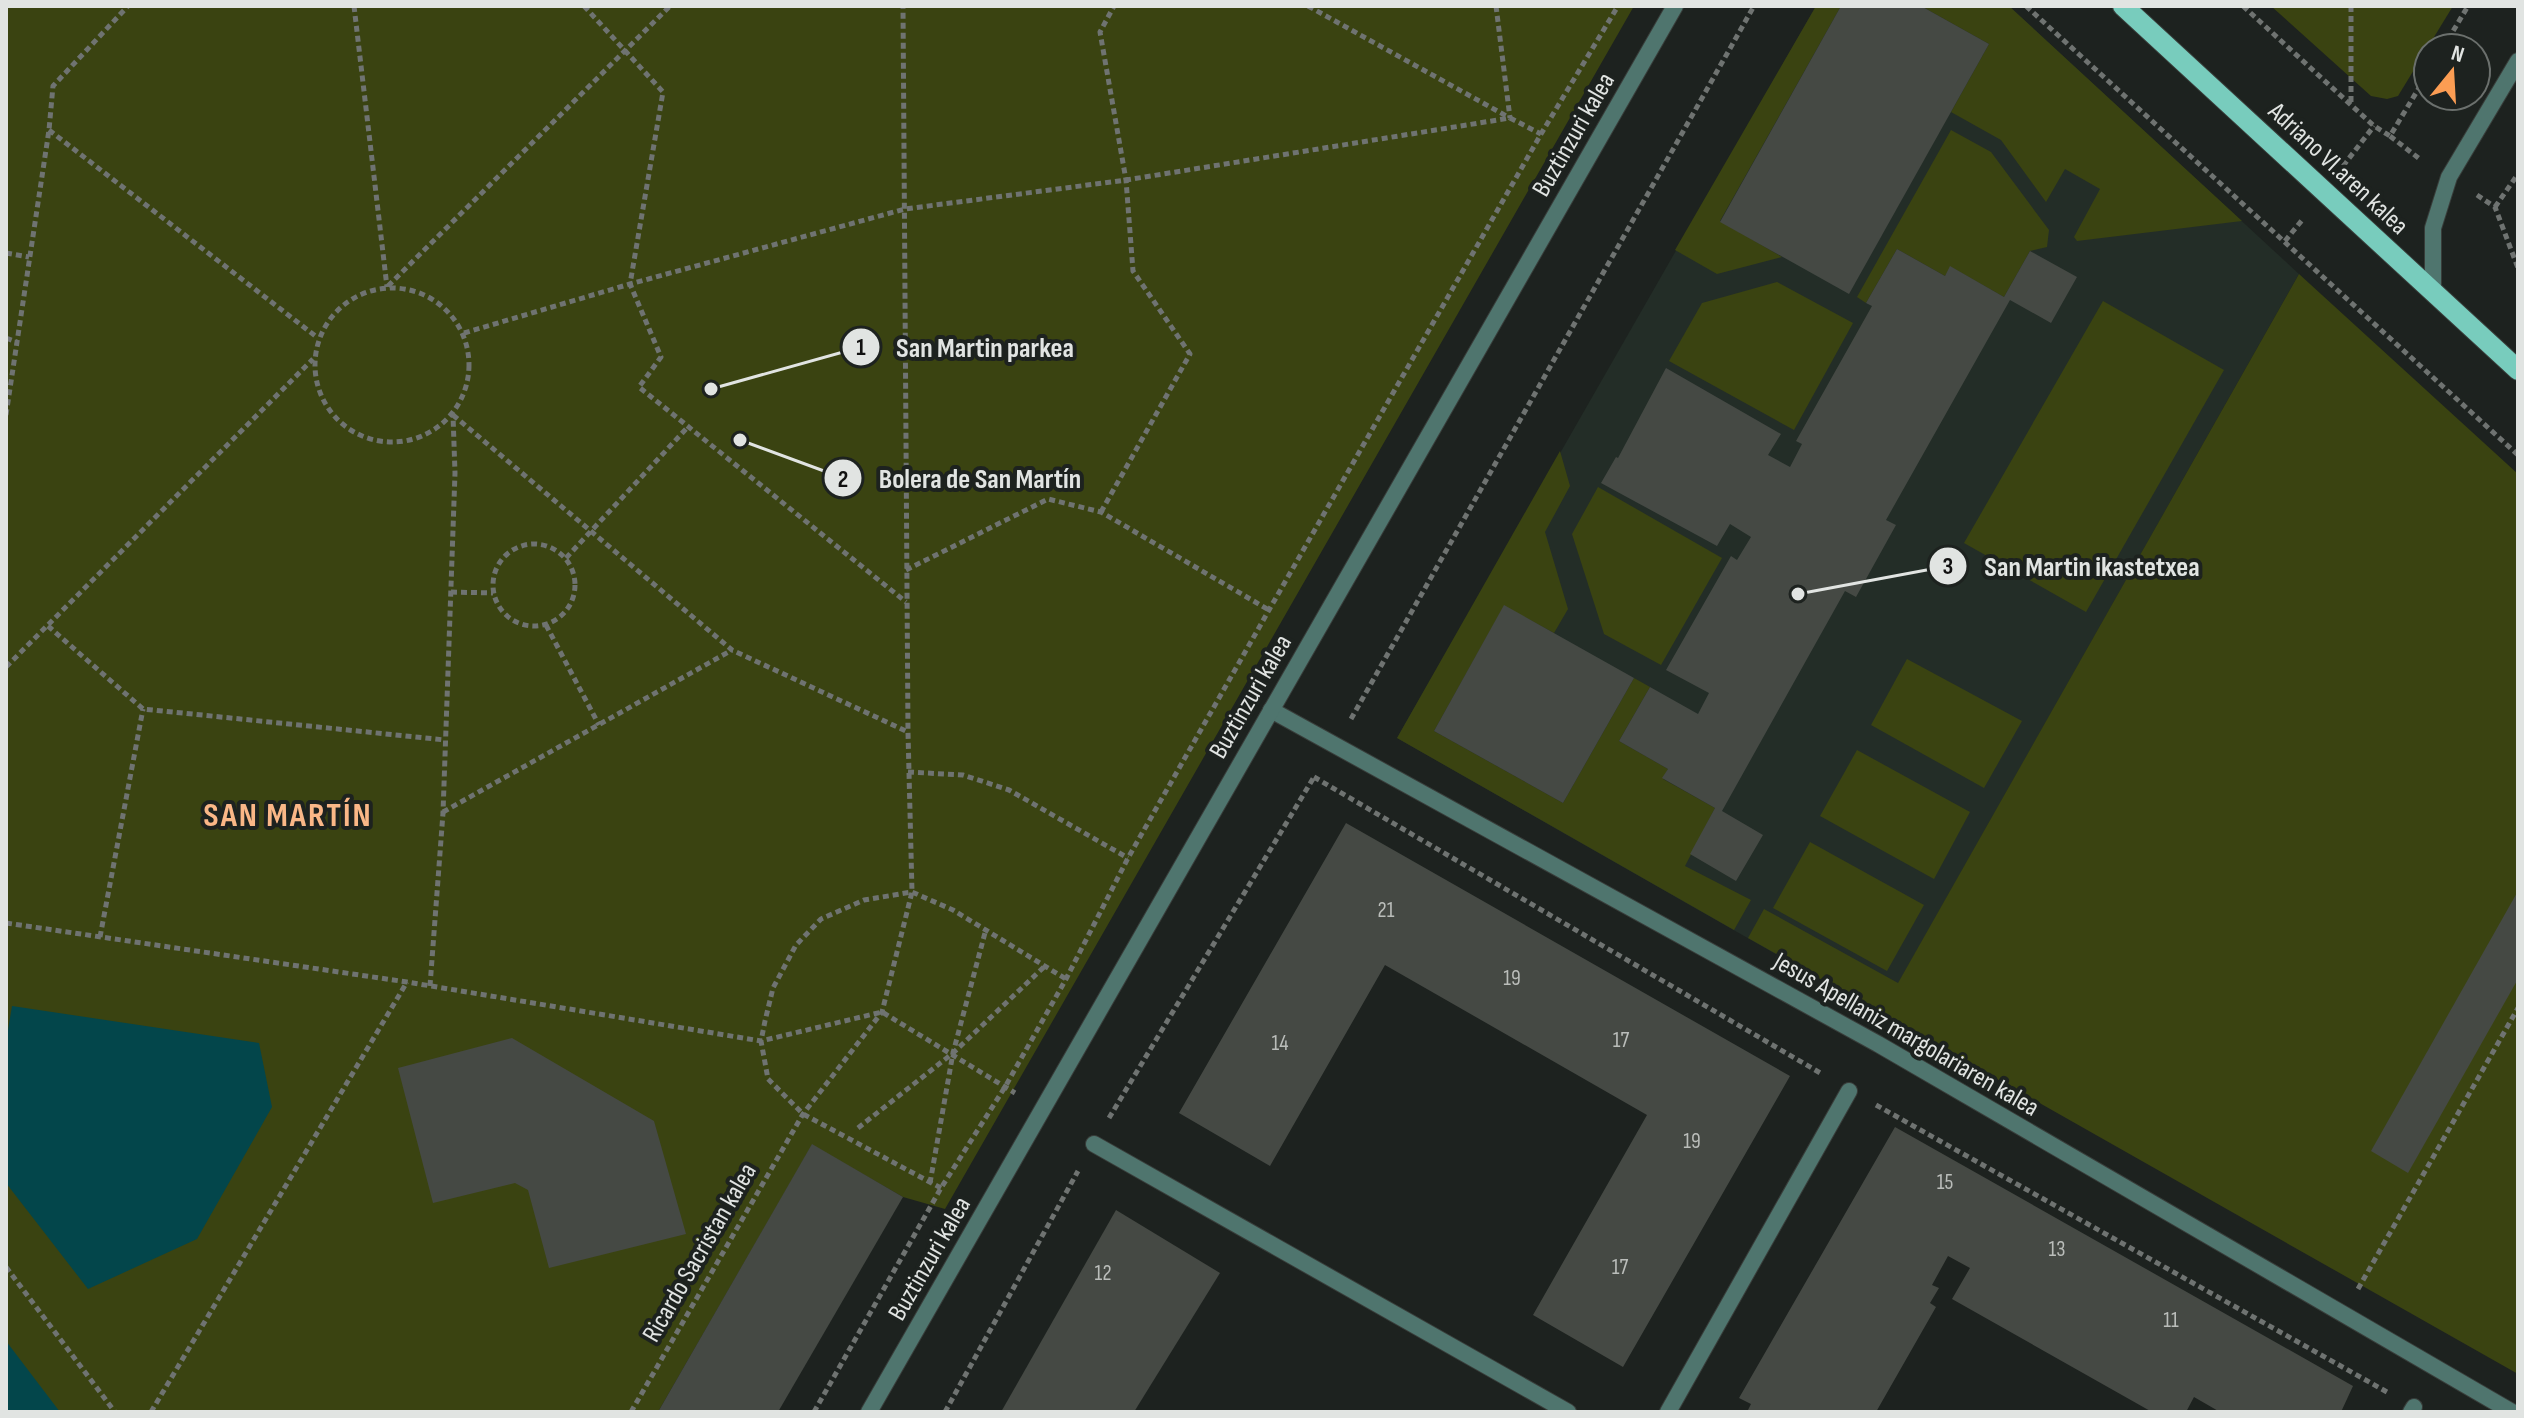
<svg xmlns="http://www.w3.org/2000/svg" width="2524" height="1418" viewBox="0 0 2524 1418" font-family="'Sofia Sans Condensed',sans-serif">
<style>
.built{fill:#232d27}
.green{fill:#3a4311}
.water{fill:#03464b}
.building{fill:#454944}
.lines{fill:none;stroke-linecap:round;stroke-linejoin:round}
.street-casing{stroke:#383d3a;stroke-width:18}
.primary-casing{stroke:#383d3a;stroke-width:22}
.path{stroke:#6f7371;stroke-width:5;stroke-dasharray:6 4;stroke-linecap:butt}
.street{stroke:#4f756e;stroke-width:16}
.primary{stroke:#78ccbd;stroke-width:20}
.labels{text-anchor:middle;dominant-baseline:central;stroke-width:8;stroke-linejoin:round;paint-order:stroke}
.number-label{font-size:22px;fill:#babdba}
.street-label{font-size:26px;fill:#e1e4e2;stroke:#1d221f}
.district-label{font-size:34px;font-weight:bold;letter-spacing:2px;fill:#fab787;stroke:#1d221f}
.leader{fill:none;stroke:#e1e4e2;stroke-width:3}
.callout-dot{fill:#e1e4e2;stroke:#1d221f;stroke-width:3}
.mark-label{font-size:24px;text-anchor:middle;font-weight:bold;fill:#111}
.callout-label{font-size:28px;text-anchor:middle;font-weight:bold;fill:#e1e4e2;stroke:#1d221f;stroke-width:8;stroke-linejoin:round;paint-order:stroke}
</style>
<rect width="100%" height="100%" fill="#1d221f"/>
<polygon class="built" points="1816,6 2009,6 2299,274 1881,1014 1397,738"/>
<g class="green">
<polygon points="6,6 1634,6 945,1209 903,1197 812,1145 658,1412 6,1412"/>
<polygon points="1816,6 1841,6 1720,221 1782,257 1717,274 1675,250"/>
<polygon points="1921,6 2009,6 2242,221 2077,241 2074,237 2100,189 2065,169 2046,202 2001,140 1951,112 1989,44"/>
<polygon points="2271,6 2453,6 2398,96 2387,99 2371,96"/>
<polygon points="1951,130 1991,152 2049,230 2047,247 2030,251 2004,297 1951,267 1945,276 1897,249 1866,303 1857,297"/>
<polygon points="2299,274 2518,474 2518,1374 1748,938 1764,909 1898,983"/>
<polygon points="1777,282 1853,323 1794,430 1669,361 1702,303"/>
<polygon points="2103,301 2224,370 2086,612 1964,543"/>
<polygon points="1560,451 1570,486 1545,532 1568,609 1554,633 1504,606 1434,731 1563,803 1634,678 1650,687 1619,741 1668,769 1663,779 1715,808 1685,866 1751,900 1734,930 1397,738"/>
<polygon points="1598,487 1722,558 1661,665 1604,634 1572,534"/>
<polygon points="1907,659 2022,721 1984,788 1871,725"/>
<polygon points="1857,750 1970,812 1934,879 1820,816"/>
<polygon points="1810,842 1924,905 1887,971 1773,908"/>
</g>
<g class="water">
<polygon points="12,1006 259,1043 272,1107 197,1239 88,1289 6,1183 6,1042"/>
<polygon points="6,1341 60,1412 6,1412"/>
</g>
<g class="building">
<polygon points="1841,6 1921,6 1989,44 1849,294 1720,222"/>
<polygon points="1897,249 1945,276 1950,266 2004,297 2030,251 2077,277 2051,323 2010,300 1886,520 1896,525 1856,597 1845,591 1722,811 1763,835 1736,881 1690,854 1715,808 1662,778 1668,769 1619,741 1650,687 1698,714 1709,693 1666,670 1731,556 1737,560 1751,537 1730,524 1717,546 1601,483 1616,457 1618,458 1666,368 1781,434 1768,455 1790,467 1802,444 1796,441 1872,306 1866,303"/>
<polygon points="1504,605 1634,678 1563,803 1434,731"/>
<polygon points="1346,823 1790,1076 1623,1367 1533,1315 1647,1115 1385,965 1270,1166 1179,1113"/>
<polygon points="2518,891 2518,979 2408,1173 2371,1151"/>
<polygon points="512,1038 654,1121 686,1234 549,1268 528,1190 515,1183 433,1203 398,1068"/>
<polygon points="1895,1127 2353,1386 2341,1412 2220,1412 2194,1397 2186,1412 2152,1412 1952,1299 1970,1268 1948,1256 1932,1285 1939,1288 1930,1303 1936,1307 1876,1412 1747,1412 1751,1404 1739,1398"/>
<polygon points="812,1144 903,1197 778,1412 658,1412"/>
<polygon points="1116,1210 1220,1273 1134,1412 1001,1412"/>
</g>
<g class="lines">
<g class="street-casing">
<g id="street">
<polyline points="2433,293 2433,228 2449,177 2518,61"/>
<polyline points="1271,710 1878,1044 2512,1412"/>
<polyline points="1094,1144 1568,1412"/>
<polyline points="869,1412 1675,6"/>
<polyline points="1668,1412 1849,1091"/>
<polyline points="2411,1412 2414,1407"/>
</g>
</g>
<g class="primary-casing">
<polyline id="primary" points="2123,6 2518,370"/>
</g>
<g class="path">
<polyline points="354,6 387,287"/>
<polyline points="584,6 663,92 630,284 661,357 639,387 906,602"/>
<polyline points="1308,6 1510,118"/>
<polyline points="1496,6 1510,118"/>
<polyline points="2026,6 2518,455"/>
<polyline points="2243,6 2374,126 2390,136 2428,73"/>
<polyline points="2443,48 2468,6"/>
<polyline points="2351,102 2351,6"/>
<polyline points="49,130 318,338"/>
<polyline points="2390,136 2421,160"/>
<polyline points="2343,166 2374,126"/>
<polyline points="2477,195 2495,207 2518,268"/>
<polyline points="2495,207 2518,174"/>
<polyline points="2285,241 2303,219"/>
<polyline points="6,253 29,257"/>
<polyline points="388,286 670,6"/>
<circle cx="392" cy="365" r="77"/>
<polyline points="464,333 630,284 905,209 1126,180 1510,118 1541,134"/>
<polyline points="6,338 17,342"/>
<polyline points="6,415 49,130 53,86 128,6"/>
<polyline points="453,415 732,650 908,732"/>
<polyline points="1101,512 1190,354 1133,271 1126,180 1100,32 1114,6"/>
<circle cx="534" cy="585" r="41"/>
<polyline points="566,558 686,429"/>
<polyline points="906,570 1048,499 1101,512 1269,610"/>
<polyline points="451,592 493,593"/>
<polyline points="546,625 599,725"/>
<polyline points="48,626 143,709 445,740"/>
<polyline points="6,667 313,359"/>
<polyline points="1351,719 1754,6"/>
<polyline points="908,772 963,775 1009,790 1128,858"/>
<polyline points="1314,777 1822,1074"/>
<polyline points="443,812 732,650"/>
<polyline points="6,923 407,982 761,1041 882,1012 1015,1093"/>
<polyline points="100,937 143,709"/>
<polyline points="430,986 443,813 455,473 453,415"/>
<polyline points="1876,1105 2387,1392"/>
<polyline points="1109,1118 1314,777"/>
<polyline points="858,1128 953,1053 1045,966"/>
<polyline points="930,1183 953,1053 986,929"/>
<polyline points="941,1188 803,1114 768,1079 761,1041 765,1021 773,988 796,945 821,919 864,900 912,892 953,910 1066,979"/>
<polyline points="6,1267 115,1412"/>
<polyline points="2358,1289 2518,1008"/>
<polyline points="151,1412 407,982"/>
<polyline points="631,1412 803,1114 882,1012 912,892 908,732 903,6"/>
<polyline points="814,1412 941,1188 1005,1087 1066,979 1128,858 1269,610 1541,134 1618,6"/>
<polyline points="945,1412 1078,1171"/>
</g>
<use href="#street" class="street"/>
<use href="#primary" class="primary"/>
</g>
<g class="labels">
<g class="number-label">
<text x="1386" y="910">21</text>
<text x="1512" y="978">19</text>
<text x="1621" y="1040">17</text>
<text x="1280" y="1043">14</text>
<text x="1692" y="1141">19</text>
<text x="1945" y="1182">15</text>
<text x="2057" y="1249">13</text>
<text x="1620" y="1267">17</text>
<text x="1103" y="1273">12</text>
<text x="2171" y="1320">11</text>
</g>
<g class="street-label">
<text transform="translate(1574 135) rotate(-60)">Buztinzuri kalea</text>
<text transform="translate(2338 169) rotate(43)">Adriano VI.aren kalea</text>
<text transform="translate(1251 697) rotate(-60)">Buztinzuri kalea</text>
<text transform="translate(1906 1035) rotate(30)">Jesus Apellaniz margolariaren kalea</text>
<text transform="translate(700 1253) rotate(-60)">Ricardo Sacristan kalea</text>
<text transform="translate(930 1259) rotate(-60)">Buztinzuri kalea</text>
</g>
<g class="district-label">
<text x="288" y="815">SAN MARTÍN</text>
</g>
</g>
<path class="leader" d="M711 389L861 347M740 440L843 478M1798 594L1948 566"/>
<g class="callout-dot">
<circle cx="711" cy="389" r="8"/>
<circle cx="740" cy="440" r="8"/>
<circle cx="1798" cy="594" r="8"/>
<circle cx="861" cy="347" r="20"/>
<circle cx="843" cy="478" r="20"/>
<circle cx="1948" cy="566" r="20"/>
</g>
<g class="mark-label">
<text x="861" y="355">1</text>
<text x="843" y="487">2</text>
<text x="1948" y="574">3</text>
</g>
<g class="callout-label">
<text x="985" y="357">San Martin parkea</text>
<text x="980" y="488">Bolera de San Martín</text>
<text x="2092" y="576">San Martin ikastetxea</text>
</g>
<rect width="2524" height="1418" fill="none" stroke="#e1e4e2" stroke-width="16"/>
<g transform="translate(2452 72) rotate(18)"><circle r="38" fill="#1d221f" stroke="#6b706d" stroke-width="2"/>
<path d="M0-6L14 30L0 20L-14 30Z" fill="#fc9d53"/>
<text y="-12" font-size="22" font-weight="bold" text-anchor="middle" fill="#e1e4e2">N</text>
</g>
</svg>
